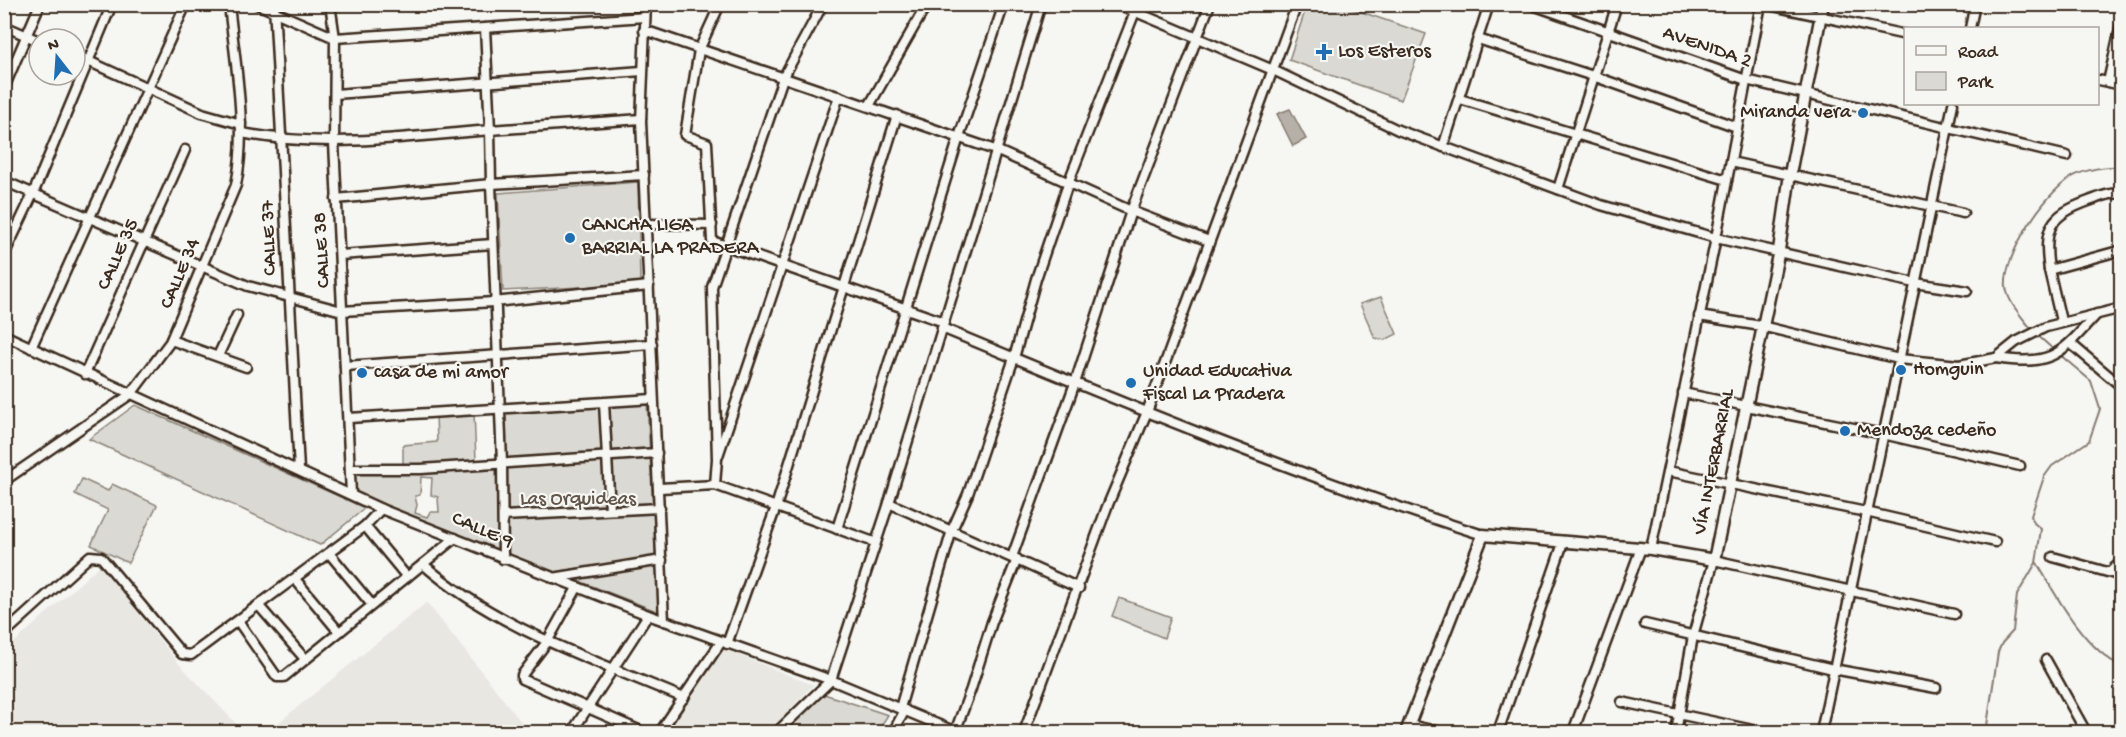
<svg xmlns="http://www.w3.org/2000/svg" width="2126" height="737" viewBox="0 0 2126 737" font-family="'Gochi Hand',sans-serif">
<style>
.built{fill:#e8e7e2}
.green{fill:#dad9d3;stroke:#8a8278;stroke-width:1.5;fill-rule:evenodd}
.water{fill:#b6b0a9;stroke:#857a71;stroke-width:1.5}
.lines{fill:none;stroke-linecap:round;stroke-linejoin:round}
.stream{stroke:#857a71;stroke-width:2}
.minor-casing{stroke:#3b2a1e;stroke-width:13}
.major-casing{stroke:#3b2a1e;stroke-width:15}
.minor{stroke:#f6f6f2;stroke-width:8}
.major{stroke:#f6f6f2;stroke-width:10}
.poi-dot{fill:#1f6fb2;stroke:#f6f6f2;stroke-width:2}
.labels{text-anchor:middle;dominant-baseline:central;stroke-width:4.5;stroke-linejoin:round;paint-order:stroke}
.street-label{font-size:20px;fill:#3b2a1e;stroke:#f6f6f2}
.poi-label{font-size:20px;fill:#3b2a1e;stroke:#f6f6f2;text-anchor:start}
.park-label{font-size:20px;fill:#63564b;stroke:#f6f6f2}
</style>
<rect width="100%" height="100%" fill="#f6f6f2"/>
<filter id="ink" filterUnits="userSpaceOnUse"><feTurbulence type="fractalNoise" baseFrequency=".0167" numOctaves="2"/><feDisplacementMap in="SourceGraphic" scale="12" xChannelSelector="R" yChannelSelector="G"/><feConvolveMatrix kernelMatrix="1 2 1 2 8 2 1 2 1" color-interpolation-filters="sRGB"/></filter>
<g filter="url(#ink)">
<g class="built">
<polygon points="100,565 179,664 244,732 5,732 5,651"/>
<polygon points="427,603 529,732 267,732 426,603"/>
<polygon points="722,648 813,685 769,732 663,732"/>
</g>
<g class="green">
<polygon points="1307,5 1341,5 1426,34 1401,100 1289,60"/>
<polygon points="638,182 640,284 503,291 498,193"/>
<polygon points="1381,297 1397,334 1385,340 1375,338 1360,304"/>
<polygon points="647,403 659,612 507,553 501,413"/>
<polygon points="135,405 365,508 320,545 89,439"/>
<polygon points="474,411 476,461 499,462 403,467 403,445 437,442 436,413"/>
<path d="M421,470H501L502,555L353,495L350,473ZM421,477L432,478L431,495L438,497L439,512H430L427,517L415,513L417,505L415,496L420,495Z"/>
<polygon points="82,479 108,491 112,484 157,505 128,563 91,545 108,510 75,494"/>
<polygon points="1119,598 1171,617 1164,638 1112,616"/>
<polygon points="824,694 888,715 877,732 783,732"/>
</g>
<polygon class="water" points="1290,109 1306,139 1293,146 1277,114"/>
<g class="lines">
<g class="stream">
<path d="M2032,330C2023,318 2008,303 2006,287C2003,255 2045,193 2072,177C2086,169 2106,166 2122,167"/>
<polyline points="2036,334 2054,350"/>
<path d="M2037,563C2058,599 2083,647 2122,667"/>
<polyline points="1986,732 1998,652 2002,643 2013,631 2017,595 2036,563 2041,529 2034,523 2031,516 2044,477 2052,466 2089,441 2100,409 2091,381 2059,354"/>
</g>
<g class="minor-casing">
<g id="minor">
<polyline points="257,4 335,38 645,17"/>
<polyline points="274,4 299,470"/>
<polyline points="330,4 335,38 334,143 351,494"/>
<polyline points="646,4 641,121 664,621"/>
<polyline points="720,4 699,50 685,135 707,143 712,241 944,322"/>
<polyline points="1117,4 1273,70 1398,130 1601,205 1716,238 1915,283 1967,291"/>
<polyline points="1530,4 1746,80 2067,156"/>
<polyline points="1764,4 1906,35"/>
<polyline points="4,26 39,41"/>
<polyline points="1970,28 1975,4"/>
<polyline points="644,30 998,151 1131,211 1209,241"/>
<polyline points="1478,39 1593,76 1737,127"/>
<polyline points="75,55 202,113 241,124"/>
<polyline points="2098,80 2122,85"/>
<polyline points="2108,82 2122,20"/>
<polyline points="4,88 40,4"/>
<polyline points="335,94 642,71"/>
<polyline points="1460,99 1727,180"/>
<polyline points="869,106 927,4"/>
<polyline points="641,119 490,130 491,184 644,175"/>
<path d="M242,133C326,149 405,137 490,130L485,28"/>
<polyline points="1443,147 1489,4"/>
<polyline points="1731,162 1963,213"/>
<polyline points="4,181 248,286 342,311 494,302 649,286"/>
<polyline points="1558,189 1617,4"/>
<path d="M2122,194C2110,192 2100,197 2089,201C2049,215 2043,229 2049,270L2122,250"/>
<polyline points="336,199 491,184 502,463 503,559"/>
<polyline points="647,224 712,225"/>
<polyline points="4,255 33,194 112,4"/>
<polyline points="340,255 493,244"/>
<polyline points="2049,270 2061,321"/>
<polyline points="1699,316 1761,326 1899,359 1959,365 1996,358 2016,342 2046,327 2122,308"/>
<path d="M942,328C1120,402 1299,476 1483,535"/>
<polyline points="4,335 381,509 648,615 831,680 956,732"/>
<polyline points="171,340 246,367"/>
<polyline points="2070,343 2122,387"/>
<polyline points="31,348 186,4"/>
<polyline points="218,356 237,315"/>
<path d="M1996,358C2054,367 2061,353 2097,314"/>
<polyline points="345,366 652,344"/>
<polyline points="85,374 185,150"/>
<polyline points="1683,393 1883,434 2020,466"/>
<polyline points="604,403 610,510"/>
<polyline points="349,418 653,399"/>
<polyline points="718,456 839,96"/>
<polyline points="350,469 421,469 657,453"/>
<polyline points="1668,471 1866,512 1995,542"/>
<path d="M4,481L131,394L170,342L236,185C248,126 235,64 229,4"/>
<polyline points="715,485 717,459 712,287 783,78 823,4"/>
<polyline points="660,488 715,485 874,542"/>
<polyline points="889,503 1079,588"/>
<polyline points="503,516 660,508"/>
<polyline points="365,526 407,577"/>
<polyline points="837,529 959,137 1004,4"/>
<polyline points="1651,549 1716,238 1761,4"/>
<polyline points="329,553 372,605"/>
<polyline points="1012,557 1075,383 1131,211 1210,4"/>
<polyline points="2053,557 2122,576"/>
<path d="M423,564C497,629 595,660 684,698"/>
<polyline points="2110,572 2122,561"/>
<polyline points="553,578 662,560"/>
<polyline points="295,579 339,632"/>
<polyline points="577,588 547,642 522,675 522,679 643,732"/>
<polyline points="259,606 305,659"/>
<polyline points="238,621 277,677 284,677 455,538"/>
<polyline points="1645,624 1833,669 1936,688"/>
<polyline points="4,634 90,556 101,557 182,654 191,655 365,526 381,509"/>
<polyline points="727,644 776,507 897,115"/>
<polyline points="2046,660 2086,732"/>
<polyline points="1622,702 1762,732"/>
<polyline points="900,708 952,530 968,494 1014,358 1036,279 1069,181 1138,4"/>
<polyline points="1409,725 1441,732"/>
<polyline points="572,732 648,615"/>
<polyline points="660,732 721,642"/>
<polyline points="777,732 831,680 889,503 1041,4"/>
<polyline points="893,732 905,710"/>
<polyline points="955,732 971,689 992,622 1017,559"/>
<polyline points="1024,732 1107,507 1147,412 1297,4"/>
<polyline points="1498,732 1563,543"/>
<polyline points="1573,732 1641,548"/>
<polyline points="1676,732 1693,636 1714,560 1954,614"/>
<polyline points="1821,732 1953,104"/>
</g>
</g>
<g class="major-casing">
<polyline id="major" points="1406,732 1483,535 1651,549 1714,560 1779,250 1790,174 1823,4"/>
</g>
<use href="#minor" class="minor"/>
<use href="#major" class="major"/>
</g>
</g>
<g class="poi-dot">
<path d="M1321 43h6v6h6v6h-6v6h-6v-6h-6v-6h6z"/>
<circle cx="1863" cy="113" r="6"/>
<circle cx="570" cy="238" r="6"/>
<circle cx="1901" cy="370" r="6"/>
<circle cx="362" cy="373" r="6"/>
<circle cx="1131" cy="383" r="6"/>
<circle cx="1845" cy="431" r="6"/>
</g>
<g class="labels">
<g class="street-label">
<text transform="translate(1707 48) rotate(19)">AVENIDA 2</text>
<text transform="translate(270 238) rotate(-92)">CALLE 37</text>
<text transform="translate(323 250) rotate(-93)">CALLE 38</text>
<text transform="translate(119 255) rotate(-66)">CALLE 35</text>
<text transform="translate(181 274) rotate(-67)">CALLE 34</text>
<text transform="translate(1715 462) rotate(-79)">VÍA INTERBARRIAL</text>
<text transform="translate(482 531) rotate(23)">CALLE 9</text>
</g>
<g class="poi-label">
<text x="1338" y="52">Los Esteros</text>
<text x="1851" y="113" text-anchor="end">Miranda vera</text>
<text x="582" y="226">CANCHA LIGA<tspan x="582" dy="23">BARRIAL LA PRADERA</tspan></text>
<text x="1913" y="370">Homguin</text>
<text x="1143" y="372">Unidad Educativa<tspan x="1143" dy="23">Fiscal La Pradera</tspan></text>
<text x="374" y="373">casa de mi amor</text>
<text x="1857" y="431">Mendoza cedeño</text>
</g>
<g class="park-label">
<text x="578" y="500">Las Orquideas</text>
</g>
</g>
<rect width="2126" height="737" fill="none" stroke="#f6f6f2" stroke-width="24"/>
<rect x="12" y="12" width="2102" height="713" fill="none" stroke="#3b2a1e" stroke-width="2" filter="url(#ink)"/>
<rect x="1904" y="27" width="195" height="78" fill="#f6f6f2" stroke="#aba49d" stroke-width="1.5"/>
<rect x="1916" y="46" width="30" height="9" fill="#f6f6f2" stroke="#aba49d" stroke-width="1.5"/>
<text x="1958" y="57" font-size="18" fill="#3b2a1e">Road</text>
<rect x="1916" y="72" width="30" height="18" fill="#dad9d3" stroke="#aba49d" stroke-width="1.5"/>
<text x="1958" y="87" font-size="18" fill="#3b2a1e">Park</text>
<g transform="translate(57 57) rotate(343)"><circle r="28" fill="#f6f6f2" stroke="#aba49d" stroke-width="1.5"/>
<path d="M0-4.5L10 22L0 15L-10 22Z" fill="#1f6fb2"/>
<text y="-9" font-size="16" font-weight="bold" text-anchor="middle" fill="#3b2a1e">N</text>
</g>
</svg>
